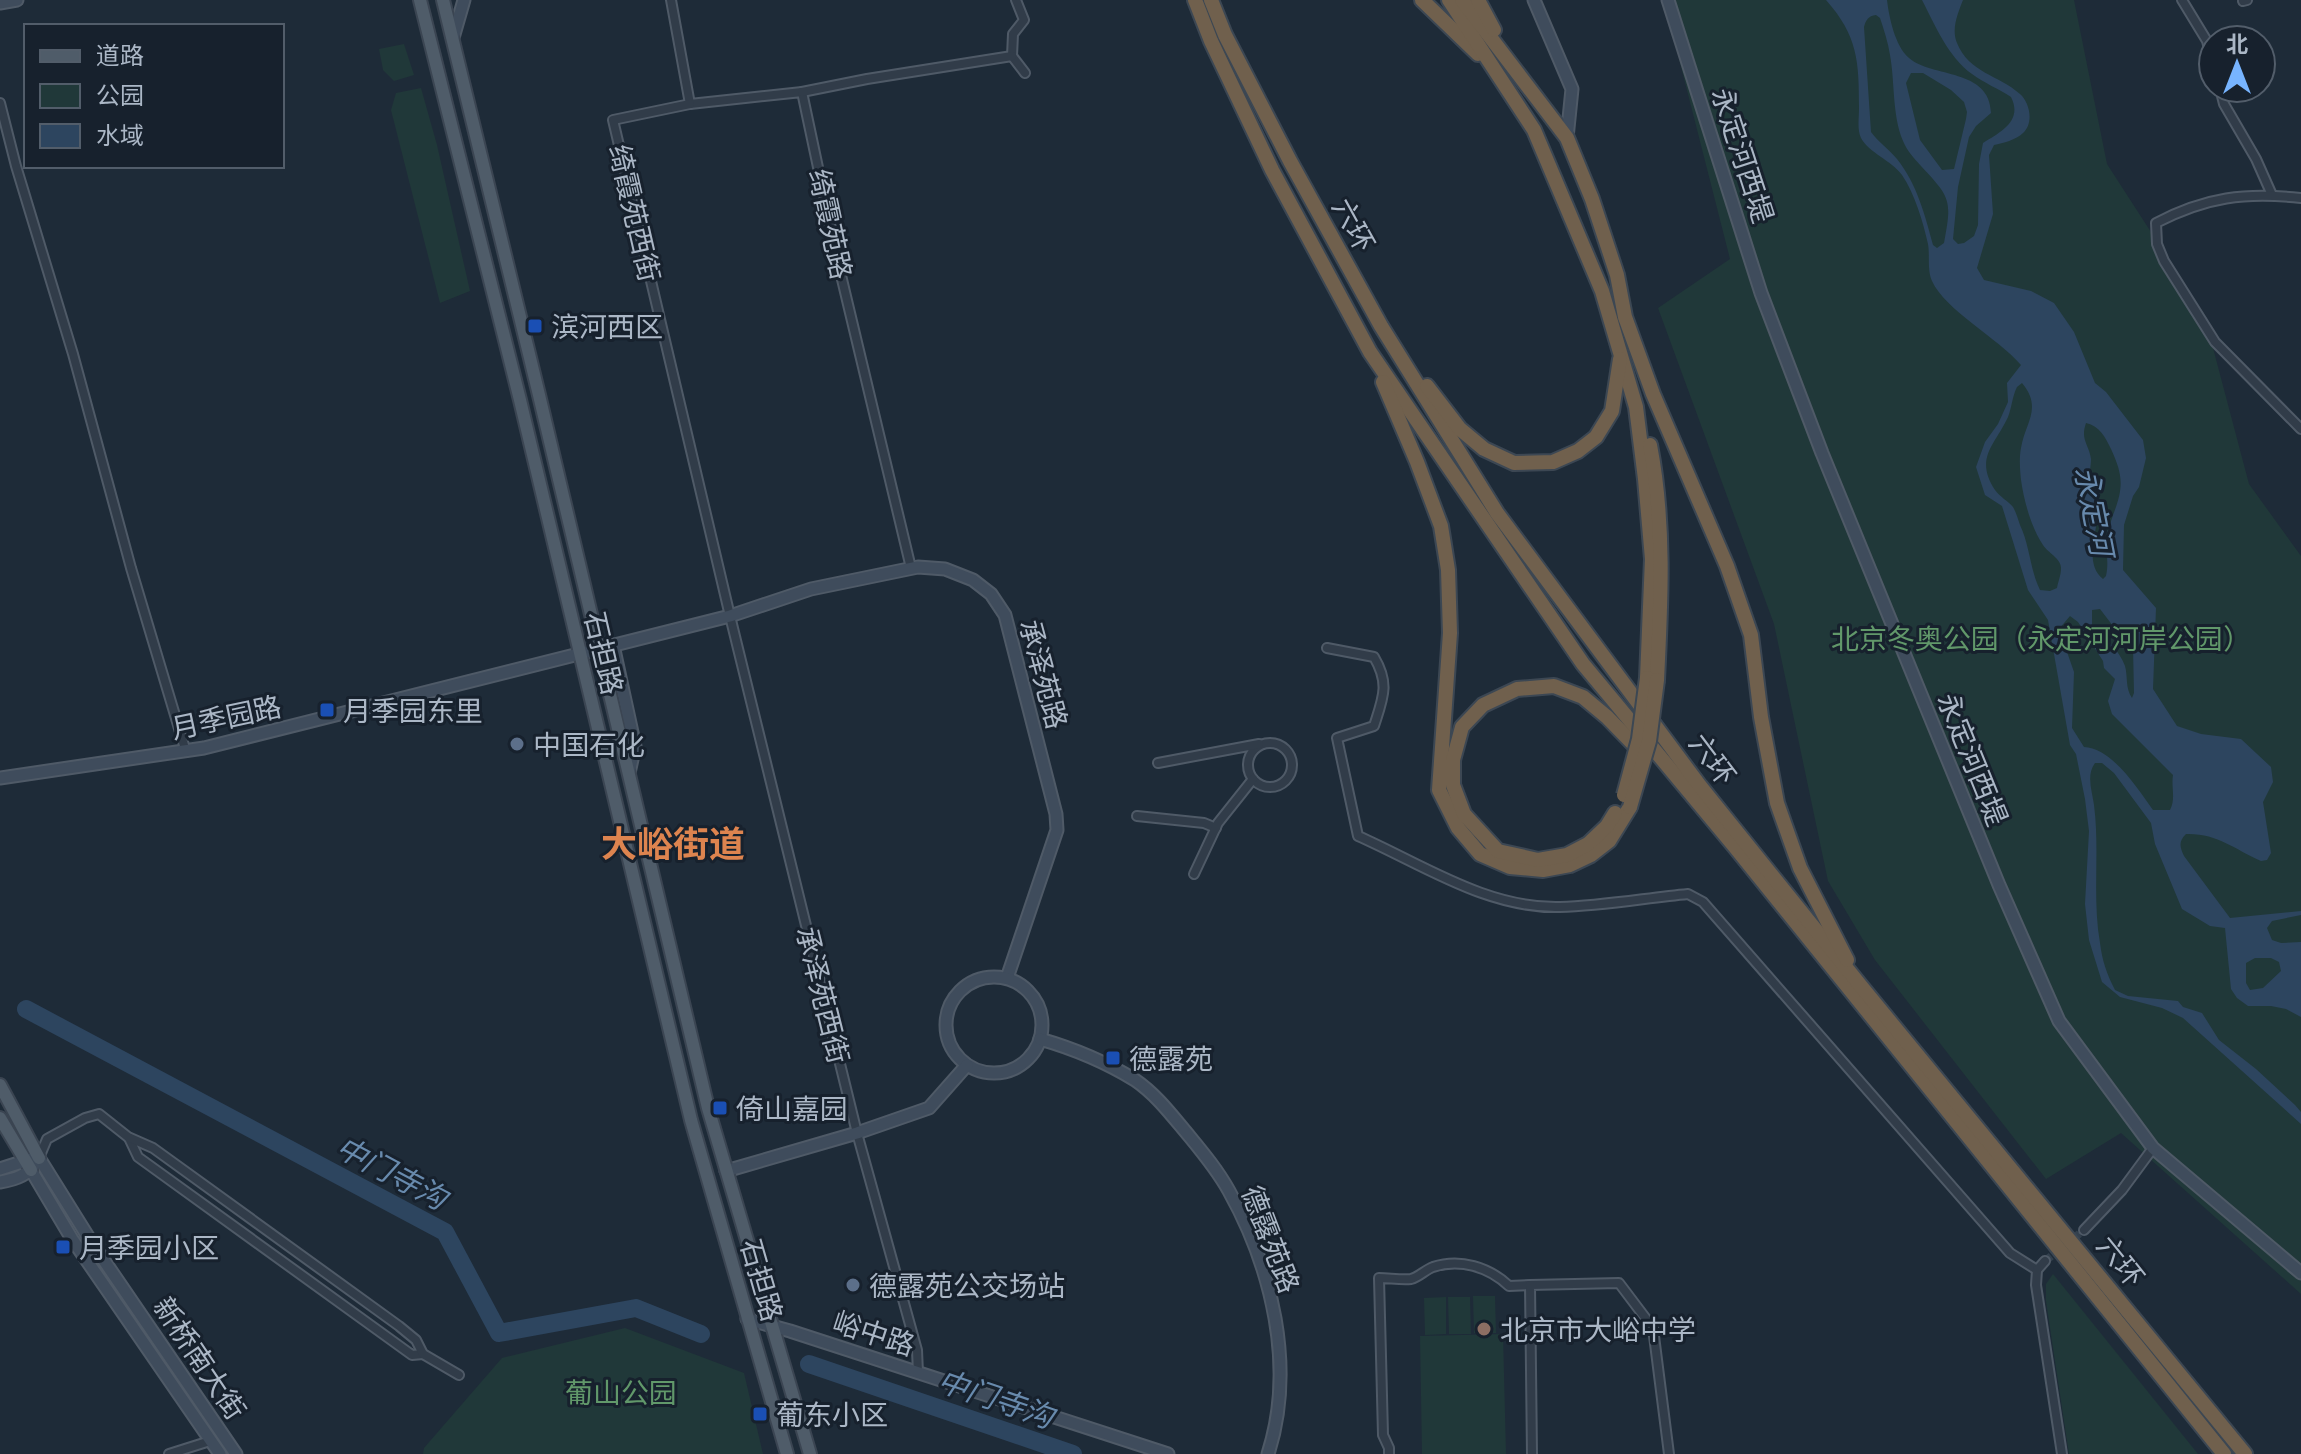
<svg xmlns="http://www.w3.org/2000/svg" width="2301" height="1454" viewBox="0 0 2301 1454" font-family="'PT Sans','Noto Sans SC',sans-serif">
<style>
.green{fill:#203839}
.water{fill:#2d455f;fill-rule:evenodd}
.lines{fill:none;stroke-linecap:round;stroke-linejoin:round}
.river{stroke:#2d455f;stroke-width:18}
.street-tunnel{stroke:#33404d;stroke-width:8;stroke-dasharray:8 4;stroke-linecap:butt}
.street-casing{stroke:#4f5a67;stroke-width:12}
.secondary-casing{stroke:#4f5a67;stroke-width:15}
.primary-casing{stroke:#3b4552;stroke-width:16}
.highway-casing{stroke:#3c4753;stroke-width:18}
.street{stroke:#313c49;stroke-width:8}
.secondary{stroke:#3f4c5c;stroke-width:11}
.primary{stroke:#4f5c69;stroke-width:12}
.highway{stroke:#70604d;stroke-width:14}
.highway-bridge-casing{stroke:#3c4753;stroke-width:18;stroke-linecap:butt}
.highway-bridge{stroke:#70604d;stroke-width:14}
.transit-dot{fill:#1a4fb4;stroke:#17212d;stroke-width:3}
.service-dot{fill:#5c6f8a;stroke:#17212d;stroke-width:3}
.education-dot{fill:#8d6e63;stroke:#17212d;stroke-width:3}
.labels{text-anchor:middle;dominant-baseline:central;stroke-width:6;stroke-linejoin:round;paint-order:stroke}
.street-label{font-size:28px;fill:#abb7c6;stroke:#17212d}
.poi-label{font-size:28px;fill:#abb7c6;stroke:#17212d;text-anchor:start}
.park-label{font-size:28px;fill:#61986a;stroke:#17212d}
.water-label{font-size:30px;font-style:italic;fill:#688aad;stroke:#17212d}
.district-label{font-size:36px;font-weight:bold;fill:#dd844f;stroke:#17212d}
</style>
<rect width="100%" height="100%" fill="#1e2b38"/>
<g class="green">
<polygon points="1664,0 2074,0 2107,164 2204,314 2249,484 2301,556 2301,1294 2121,1133 2046,1179 1875,960 1828,881 1774,624 1658,308 1730,259"/>
<polygon points="404,44 414,75 394,81 383,70 379,49"/>
<polygon points="421,88 437,145 470,291 440,303 391,110 396,93"/>
<polygon points="2053,1274 2198,1454 2069,1454 2046,1301 2046,1284"/>
<polygon points="1473,1296 1495,1296 1496,1333 1474,1333"/>
<polygon points="1446,1297 1446,1334 1425,1335 1424,1298"/>
<polygon points="1448,1297 1470,1297 1471,1334 1449,1334"/>
<polygon points="625,1328 744,1373 763,1454 423,1454 424,1448 502,1358"/>
<polygon points="1503,1334 1506,1454 1422,1454 1420,1336"/>
</g>
<path class="water" d="M1826,0H1887C1889,17 1895,46 1909,58C1932,78 1990,68 1991,113L1976,126L1969,137L1958,187L1953,239L1958,244L1964,243L1974,236L1978,225L1979,164L1983,143C2001,132 2023,121 2011,97C1999,89 1984,83 1972,74C1948,57 1935,25 1922,0H1963C1958,13 1951,29 1957,43C1969,73 1999,75 2020,94C2030,103 2034,123 2023,133C2016,140 2003,143 1994,145L1989,155L1993,214L1977,268L1984,280L2031,291L2054,303L2074,332L2095,383L2106,392L2143,440L2146,458L2139,487L2133,496L2124,525L2123,570L2156,608L2153,689L2177,726L2201,734L2241,739L2271,767L2273,782L2263,802L2271,853L2267,860L2261,861C2234,849 2217,833 2186,834C2178,842 2180,847 2184,856L2230,918L2301,911V915L2272,921L2267,928L2272,940L2281,943L2301,942V1017L2286,1009L2271,1006H2248L2237,998L2231,989L2225,928L2210,926L2182,909L2155,844L2151,823L2114,773L2102,763H2095C2086,775 2092,791 2094,805C2100,851 2092,897 2100,943C2102,960 2107,975 2115,990L2128,996L2178,1001L2183,1007L2202,1013L2219,1040L2256,1069L2295,1105L2301,1112V1124L2183,1018L2162,1008L2120,997L2102,982L2089,940L2085,904L2089,831L2085,799L2076,754L2070,745L2048,620L2028,590L2002,506L1985,495L1976,467L1985,442L1998,424L2008,402L2007,383L2021,365C1998,338 1945,310 1932,281C1927,270 1930,255 1928,244C1923,222 1915,194 1902,175C1891,160 1869,153 1861,138C1857,130 1859,118 1859,108C1859,62 1858,36 1826,0ZM1876,15L1880,18C1884,30 1888,42 1890,55C1895,82 1892,115 1903,141C1907,151 1914,158 1921,166C1951,198 1952,200 1944,243L1937,248L1933,245C1925,215 1917,184 1897,159C1889,149 1878,142 1871,132L1864,27C1866,20 1868,16 1876,15ZM1911,73H1923L1951,90L1964,102L1967,112L1966,119L1954,169L1942,170L1920,140L1906,83ZM2022,383C2043,408 2025,423 2021,448C2019,458 2020,470 2021,480C2024,501 2031,527 2043,545C2048,553 2062,559 2061,569C2061,575 2058,582 2057,588L2050,591L2040,590C2030,570 2030,546 2020,525C2018,519 2016,512 2013,507C2008,501 2000,497 1995,490C1974,458 1995,445 2008,417C2012,407 2012,397 2017,387ZM2086,423C2100,426 2105,437 2111,449C2123,475 2124,487 2113,515C2111,522 2107,531 2106,539C2106,552 2109,563 2106,576L2103,579C2081,562 2101,522 2099,501C2098,493 2093,485 2091,477C2089,471 2091,466 2091,459C2089,444 2080,440 2086,423ZM2100,609L2113,626L2129,639L2133,647L2134,693L2132,698C2125,688 2128,677 2125,666C2119,649 2105,639 2092,627V610ZM2070,616L2078,622L2103,661L2104,668L2115,679L2108,701L2112,714L2173,775C2171,788 2176,798 2170,810H2153C2138,789 2112,748 2084,747L2072,728L2074,672L2059,629ZM2255,958H2271L2279,962L2281,971L2263,988L2250,990L2246,983V963Z"/>
<g class="lines">
<g class="river">
<polyline points="26,1009 445,1232 499,1333 636,1308 701,1334"/>
<polyline points="809,1364 1073,1454"/>
</g>
<polyline class="street-tunnel" points="2045,1261 2084,1230"/>
<g class="street-casing">
<g id="street">
<polyline points="671,0 690,104 802,92 840,271 911,568"/>
<polyline points="1016,0 1024,20 1013,34 1012,56 1025,73"/>
<polyline points="2182,0 2207,41 2213,64"/>
<polyline points="2243,1 2247,0"/>
<polyline points="2220,88 2224,104 2256,159 2272,195"/>
<polyline points="802,92 867,79 1012,56"/>
<polyline points="0,103 16,166 73,354 131,568 186,752"/>
<polyline points="690,104 613,120 730,616 857,1133 917,1350 918,1373"/>
<path d="M2301,198C2245,192 2206,197 2156,223L2157,244L2164,261L2215,342L2301,429"/>
<path d="M1327,648L1374,657C1390,684 1383,698 1374,726L1337,738L1358,836C1422,864 1487,909 1560,907C1602,906 1646,898 1688,894L1703,902L2010,1253L2037,1270"/>
<circle cx="1270" cy="765" r="22"/>
<polyline points="1158,763 1259,744"/>
<polyline points="1137,816 1204,823 1216,828"/>
<polyline points="1194,874 1218,823 1253,779"/>
<polyline points="129,1138 138,1157 412,1355 423,1354"/>
<polyline points="39,1158 47,1139 85,1118 99,1114 128,1137 153,1148 399,1326 416,1340 423,1354 459,1375"/>
<polyline points="2084,1230 2122,1190 2153,1148"/>
<polyline points="2045,1261 2037,1270 2036,1285 2062,1454"/>
<polyline points="169,1454 210,1441"/>
<path d="M1389,1454V1448L1383,1435L1379,1278C1389,1278 1401,1280 1411,1279C1419,1277 1425,1270 1433,1267C1460,1258 1489,1267 1509,1286L1530,1285"/>
<polyline points="1532,1454 1530,1285 1619,1283 1653,1328 1669,1454"/>
</g>
</g>
<g class="secondary-casing">
<g id="secondary">
<polyline points="1534,0 1572,89 1567,138"/>
<polyline points="1668,0 1761,293 1822,453 1999,885 2059,1021 2153,1148 2301,1273"/>
<polyline points="0,3 17,0"/>
<polyline points="453,38 464,0"/>
<polyline points="613,645 635,746 629,773"/>
<polyline points="0,778 204,748 730,616 811,589 918,567 945,569 973,580 991,594 1005,615 1056,814 1057,830 1007,978"/>
<circle cx="994" cy="1025" r="48"/>
<path d="M1040,1039C1075,1049 1104,1061 1135,1080C1157,1095 1173,1117 1190,1137C1204,1154 1218,1171 1229,1191C1272,1268 1296,1367 1268,1454"/>
<polyline points="39,1158 92,1243 236,1454"/>
<polyline points="0,1169 31,1159"/>
<polyline points="31,1170 72,1239 220,1454"/>
<polyline points="726,1171 857,1133 929,1108 967,1065"/>
<path d="M0,1182C13,1180 27,1176 34,1165"/>
<polyline points="747,1319 790,1331 1168,1454"/>
</g>
</g>
<g class="primary-casing">
<g id="primary">
<polyline points="420,0 520,400 691,1120 787,1454"/>
<polyline points="443,0 539,395 708,1108 810,1454"/>
<polyline points="0,1085 39,1158"/>
<polyline points="0,1118 31,1170"/>
</g>
</g>
<g class="highway-casing">
<g id="highway">
<polyline points="1195,0 1211,41 1272,170 1370,352 1583,664 1735,847 2224,1454"/>
<polyline points="1211,0 1225,35 1290,161 1381,326 1497,513 1700,786 1860,985 2245,1454"/>
<polyline points="1422,0 1478,54"/>
<polyline points="1449,0 1534,130 1602,291 1636,407 1645,479 1652,559 1647,678"/>
<polyline points="1462,0 1567,138 1592,199 1617,275 1625,317 1653,394 1727,566 1751,635 1761,717 1777,803 1800,868 1847,960"/>
<polyline points="1478,0 1494,30"/>
<polyline points="1383,382 1417,462 1441,526 1448,570 1450,633 1439,790 1458,828 1480,854 1510,867 1543,870 1570,865 1591,855 1609,841 1630,807"/>
<polyline points="1427,386 1460,429 1484,449 1514,463 1553,462 1578,451 1596,437 1612,411 1620,359"/>
<path d="M1650,445C1665,523 1661,601 1657,680"/>
<polyline points="1615,813 1607,826 1588,844 1567,855 1538,860 1498,851 1464,814 1453,785 1453,760 1462,727 1483,705 1517,689 1554,686 1583,697 1607,717 1643,754"/>
</g>
</g>
<use href="#street" class="street"/>
<use href="#secondary" class="secondary"/>
<use href="#primary" class="primary"/>
<use href="#highway" class="highway"/>
<g class="highway-bridge-casing">
<g id="highway-bridge">
<polyline points="1624,795 1639,739 1647,678"/>
<polyline points="1630,807 1649,741 1657,680"/>
</g>
</g>
<use href="#highway-bridge" class="highway-bridge"/>
</g>
<g class="transit-dot">
<rect x="527" y="318" width="16" height="16" rx="4"/>
<rect x="319" y="702" width="16" height="16" rx="4"/>
<rect x="1105" y="1050" width="16" height="16" rx="4"/>
<rect x="712" y="1100" width="16" height="16" rx="4"/>
<rect x="55" y="1239" width="16" height="16" rx="4"/>
<rect x="752" y="1406" width="16" height="16" rx="4"/>
</g>
<g class="service-dot">
<circle cx="517" cy="744" r="8"/>
<circle cx="853" cy="1285" r="8"/>
</g>
<circle class="education-dot" cx="1484" cy="1329" r="8"/>
<g class="labels">
<g class="street-label">
<text transform="translate(1743 155) rotate(72)">永定河西堤</text>
<text transform="translate(635 213) rotate(77)">绮霞苑西街</text>
<text transform="translate(831 224) rotate(78)">绮霞苑路</text>
<text transform="translate(1354 225) rotate(61)">六环</text>
<text transform="translate(604 653) rotate(77)">石担路</text>
<text transform="translate(1044 674) rotate(75)">承泽苑路</text>
<text transform="translate(226 717) rotate(-12)">月季园路</text>
<text transform="translate(1713 759) rotate(53)">六环</text>
<text transform="translate(1973 759) rotate(68)">永定河西堤</text>
<text transform="translate(823 995) rotate(76)">承泽苑西街</text>
<text transform="translate(1271 1239) rotate(69)">德露苑路</text>
<text transform="translate(2121 1261) rotate(51)">六环</text>
<text transform="translate(762 1280) rotate(74)">石担路</text>
<text transform="translate(874 1333) rotate(18)">峪中路</text>
<text transform="translate(200 1358) rotate(56)">新桥南大街</text>
</g>
<g class="poi-label">
<text x="551" y="326">滨河西区</text>
<text x="343" y="710">月季园东里</text>
<text x="533" y="744">中国石化</text>
<text x="1129" y="1058">德露苑</text>
<text x="736" y="1108">倚山嘉园</text>
<text x="79" y="1247">月季园小区</text>
<text x="869" y="1285">德露苑公交场站</text>
<text x="1500" y="1329">北京市大峪中学</text>
<text x="776" y="1414">葡东小区</text>
</g>
<g class="park-label">
<text x="2041" y="638">北京冬奥公园（永定河河岸公园）</text>
<text x="621" y="1392">葡山公园</text>
</g>
<g class="water-label">
<text transform="translate(2095 511) rotate(79)">永定河</text>
<text transform="translate(392 1172) rotate(28)">中门寺沟</text>
<text transform="translate(996 1398) rotate(19)">中门寺沟</text>
</g>
<g class="district-label">
<text x="673" y="843">大峪街道</text>
</g>
</g>
<rect x="24" y="24" width="260" height="144" fill="#17212d" stroke="#525d6a" stroke-width="2"/>
<rect x="40" y="50" width="40" height="12" fill="#4f5c69" stroke="#525d6a" stroke-width="2"/>
<text x="96" y="64" font-size="24" fill="#abb7c6">道路</text>
<rect x="40" y="84" width="40" height="24" fill="#203839" stroke="#525d6a" stroke-width="2"/>
<text x="96" y="104" font-size="24" fill="#abb7c6">公园</text>
<rect x="40" y="124" width="40" height="24" fill="#2d455f" stroke="#525d6a" stroke-width="2"/>
<text x="96" y="144" font-size="24" fill="#abb7c6">水域</text>
<g transform="translate(2237 64)"><circle r="38" fill="#17212d" stroke="#525d6a" stroke-width="2"/>
<path d="M0-6L14 30L0 20L-14 30Z" fill="#77b4ff"/>
<text y="-12" font-size="22" font-weight="bold" text-anchor="middle" fill="#abb7c6">北</text>
</g>
</svg>
